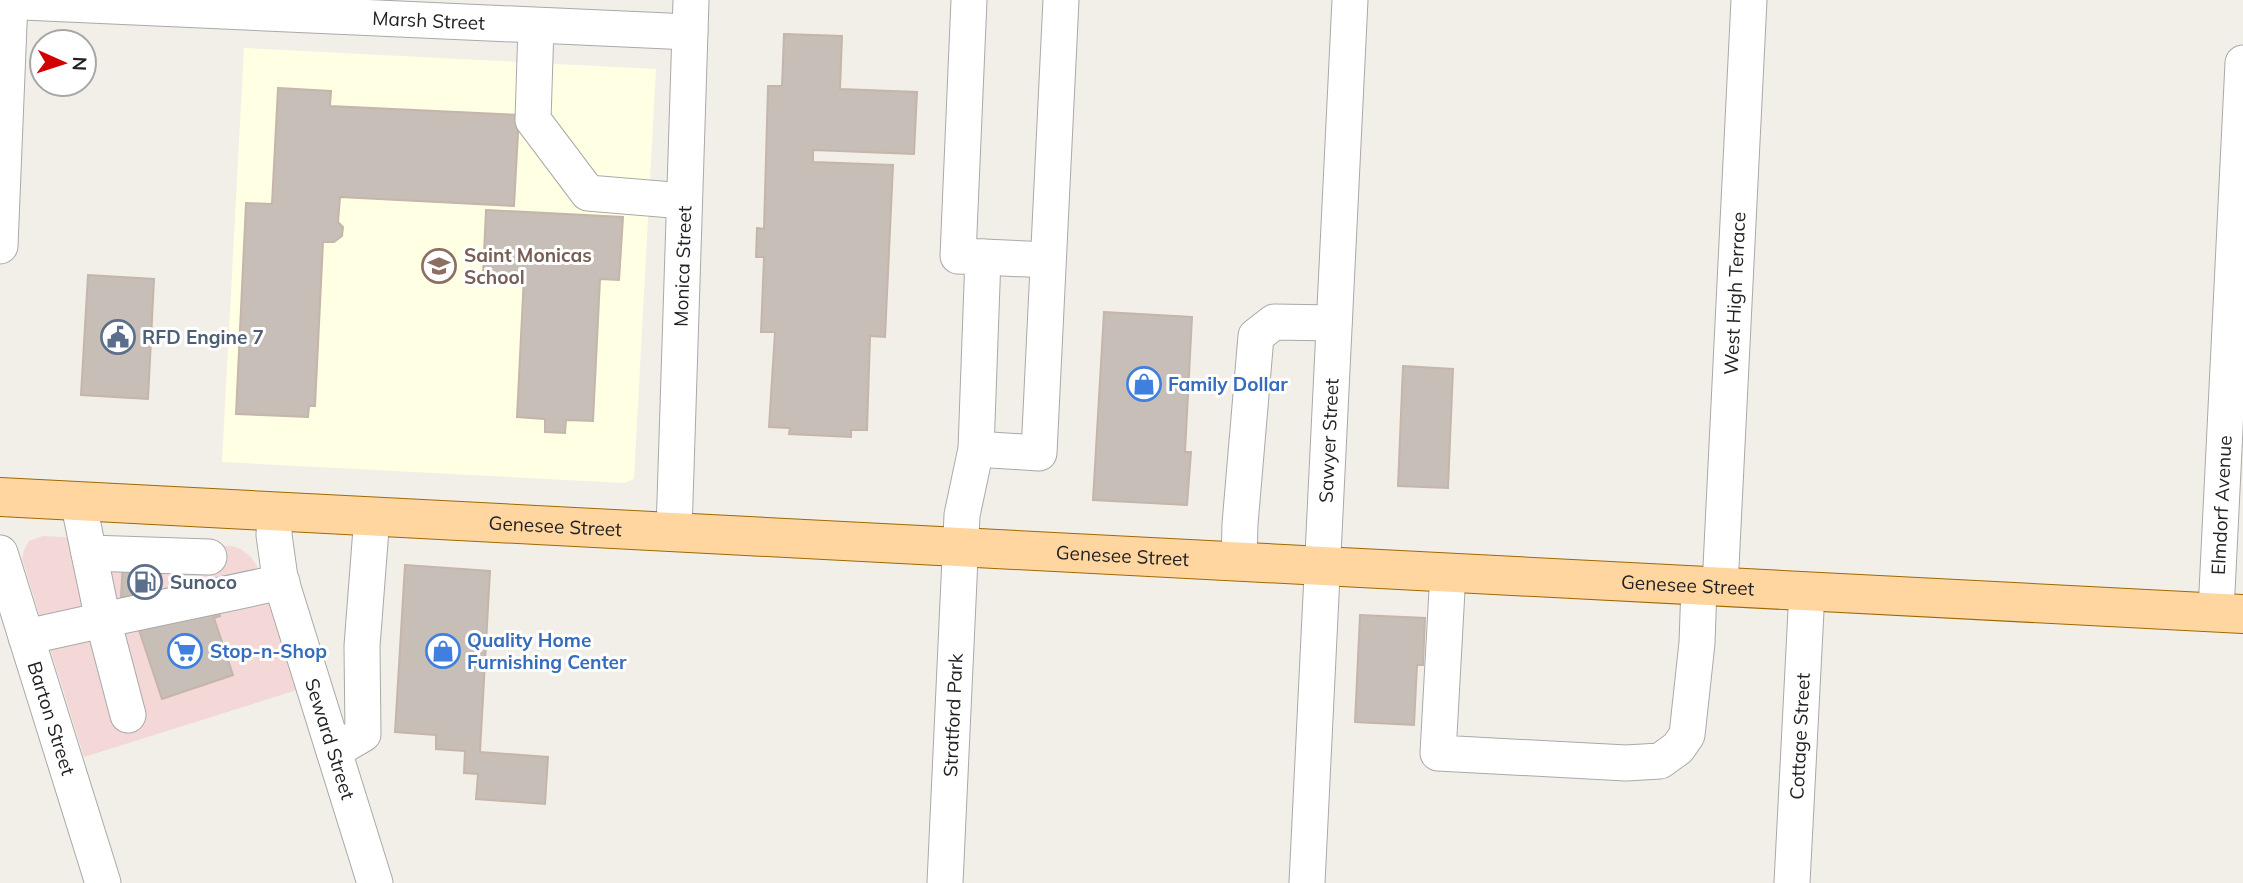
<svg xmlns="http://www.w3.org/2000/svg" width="2243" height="883" viewBox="0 0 2243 883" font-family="Mulish,sans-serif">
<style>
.commercial{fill:#f3d8d7}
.education{fill:#ffffe4}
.building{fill:#c7beb7;stroke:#c5b5aa;stroke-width:2}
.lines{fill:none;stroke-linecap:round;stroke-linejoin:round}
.minor-casing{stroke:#a9a9a9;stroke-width:37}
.major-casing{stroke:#9f6900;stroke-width:40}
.minor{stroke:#fff;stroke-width:35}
.major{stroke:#ffd5a0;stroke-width:38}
.labels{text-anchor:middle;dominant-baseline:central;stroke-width:6;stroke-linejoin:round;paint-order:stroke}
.street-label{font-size:19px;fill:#222;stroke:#fff}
.education-label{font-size:19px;font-weight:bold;fill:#785e54;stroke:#fff;text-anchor:start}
.service-label{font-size:19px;font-weight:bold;fill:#4e5e75;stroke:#fff;text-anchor:start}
.shop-label{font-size:19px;font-weight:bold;fill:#366cbe;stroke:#fff;text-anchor:start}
</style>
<rect width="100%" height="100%" fill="#f2efe8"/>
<polygon class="commercial" points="43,536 231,546 241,549 251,557 257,566 297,690 84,757 22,559 24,550 29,541"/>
<polygon class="education" points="244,48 656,69 634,479 624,483 222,462"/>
<g class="building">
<polygon points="784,34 842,36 840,89 917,92 914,154 813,150 813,162 893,165 885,337 870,336 867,430 851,430 851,437 789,434 790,428 769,427 775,332 761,332 764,257 756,257 757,228 764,229 768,86 782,86"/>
<polygon points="278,88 331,91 330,106 519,115 514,206 340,197 338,222 343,227 342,236 334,242 323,242 315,406 309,406 308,417 236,414 246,203 272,204"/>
<polygon points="486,210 623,217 619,280 600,279 593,421 566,420 565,433 545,432 545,419 517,417 524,276 483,274"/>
<polygon points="88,275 154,279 148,399 81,395"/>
<polygon points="1104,312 1192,317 1185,452 1191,452 1187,505 1093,500"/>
<polygon points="1403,366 1453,369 1448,488 1398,486"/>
<polygon points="123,561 161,563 159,599 121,597"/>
<polygon points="405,565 490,571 480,752 548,757 545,804 476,799 478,774 464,773 465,751 436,749 436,735 395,732"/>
<polygon points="215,601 220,616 214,618 233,675 162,699 138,627"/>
<polygon points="1360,615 1425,618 1423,665 1417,665 1414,725 1355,722"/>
</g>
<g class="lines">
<g class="minor-casing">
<g id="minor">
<path id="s1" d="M0,1L690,32"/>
<polyline points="536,26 533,120 588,193 684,201"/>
<polyline points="0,246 10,0"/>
<polyline points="983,257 1048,260"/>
<polyline points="976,449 1039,453 1061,0"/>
<polyline points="78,501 103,620 282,582"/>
<path id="s2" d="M275,511L274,535L280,578L375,883"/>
<path id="s3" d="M674,532L691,0"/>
<path id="s4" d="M0,553L103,883"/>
<polyline points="89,553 209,557"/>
<polyline points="1239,562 1240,524 1256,336 1274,322 1334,323"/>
<polyline points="1448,572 1438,753 1626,763 1660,761 1678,748 1687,735 1697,643 1699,586"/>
<path id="s5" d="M1720,587L1749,0"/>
<path id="s6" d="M2216,612L2243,63"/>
<polyline points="26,637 103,620 128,715"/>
<polyline points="334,751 363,734 362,646 372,516"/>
<path id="s7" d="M945,883L962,515L976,449L983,257L958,256L969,0"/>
<path id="s8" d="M1307,883L1350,0"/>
<path id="s9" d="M1792,883L1807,591"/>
</g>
</g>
<g class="major-casing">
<g id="major">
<path id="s10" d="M0,497L2243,614"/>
</g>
</g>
<use href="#minor" class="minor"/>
<use href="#major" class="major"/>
</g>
<defs>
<g id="school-ring" transform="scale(1.75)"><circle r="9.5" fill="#fff" stroke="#8d6e63" stroke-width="1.5"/><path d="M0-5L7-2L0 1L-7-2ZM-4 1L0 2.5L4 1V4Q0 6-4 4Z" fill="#8d6e63"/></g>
<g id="civic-ring" transform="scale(1.75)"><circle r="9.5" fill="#fff" stroke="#5c6f8a" stroke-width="1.5"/><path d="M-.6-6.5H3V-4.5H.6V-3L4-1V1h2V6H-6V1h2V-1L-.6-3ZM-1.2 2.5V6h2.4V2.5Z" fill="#5c6f8a"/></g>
<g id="shop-ring" transform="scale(1.75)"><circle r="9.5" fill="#fff" stroke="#3f7fe0" stroke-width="1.5"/><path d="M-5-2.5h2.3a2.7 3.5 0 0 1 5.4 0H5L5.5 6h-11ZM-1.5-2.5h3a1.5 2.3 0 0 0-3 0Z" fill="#3f7fe0"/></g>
<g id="fuel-ring" transform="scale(1.75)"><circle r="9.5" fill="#fff" stroke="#5c6f8a" stroke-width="1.5"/><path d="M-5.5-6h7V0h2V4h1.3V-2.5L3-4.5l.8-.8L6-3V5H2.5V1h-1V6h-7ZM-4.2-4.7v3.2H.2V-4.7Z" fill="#5c6f8a"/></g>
<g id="supermarket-ring" transform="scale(1.75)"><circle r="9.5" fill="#fff" stroke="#3f7fe0" stroke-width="1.5"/><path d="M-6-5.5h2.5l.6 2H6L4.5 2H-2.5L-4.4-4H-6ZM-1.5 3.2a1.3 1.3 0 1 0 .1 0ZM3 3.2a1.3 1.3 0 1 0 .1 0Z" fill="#3f7fe0"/></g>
</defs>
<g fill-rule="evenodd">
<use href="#school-ring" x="439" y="266"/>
<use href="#civic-ring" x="118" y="337"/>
<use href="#shop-ring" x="1144" y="384"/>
<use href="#fuel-ring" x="145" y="582"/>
<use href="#supermarket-ring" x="185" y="651"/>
<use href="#shop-ring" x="443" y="651"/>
</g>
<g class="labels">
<g class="street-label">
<text stroke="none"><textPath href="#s1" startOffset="429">Marsh Street</textPath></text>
<text stroke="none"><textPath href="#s3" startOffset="266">Monica Street</textPath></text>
<text stroke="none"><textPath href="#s5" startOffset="294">West High Terrace</textPath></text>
<text stroke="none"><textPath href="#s8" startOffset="443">Sawyer Street</textPath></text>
<text stroke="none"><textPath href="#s6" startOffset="107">Elmdorf Avenue</textPath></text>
<text stroke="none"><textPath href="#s10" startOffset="556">Genesee Street</textPath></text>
<text stroke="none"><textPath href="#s10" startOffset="1124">Genesee Street</textPath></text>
<text stroke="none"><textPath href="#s10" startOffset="1690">Genesee Street</textPath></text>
<text stroke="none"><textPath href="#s7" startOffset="168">Stratford Park</textPath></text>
<text stroke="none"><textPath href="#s4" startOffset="173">Barton Street</textPath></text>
<text stroke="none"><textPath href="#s9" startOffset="147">Cottage Street</textPath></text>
<text stroke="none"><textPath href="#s2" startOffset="236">Seward Street</textPath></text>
</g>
<g class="education-label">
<text x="464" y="255">Saint Monicas<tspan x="464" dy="22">School</tspan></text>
</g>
<g class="service-label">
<text x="142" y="337">RFD Engine 7</text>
<text x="170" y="582">Sunoco</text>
</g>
<g class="shop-label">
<text x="1168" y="384">Family Dollar</text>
<text x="467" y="640">Quality Home<tspan x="467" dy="22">Furnishing Center</tspan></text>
<text x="210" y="651">Stop-n-Shop</text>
</g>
</g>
<g transform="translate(63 63) rotate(93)"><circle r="33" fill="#ffffff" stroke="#a7a7a7" stroke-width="2"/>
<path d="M0-5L12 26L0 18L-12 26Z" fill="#d30002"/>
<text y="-10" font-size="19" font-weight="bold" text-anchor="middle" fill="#222222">N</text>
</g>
</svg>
